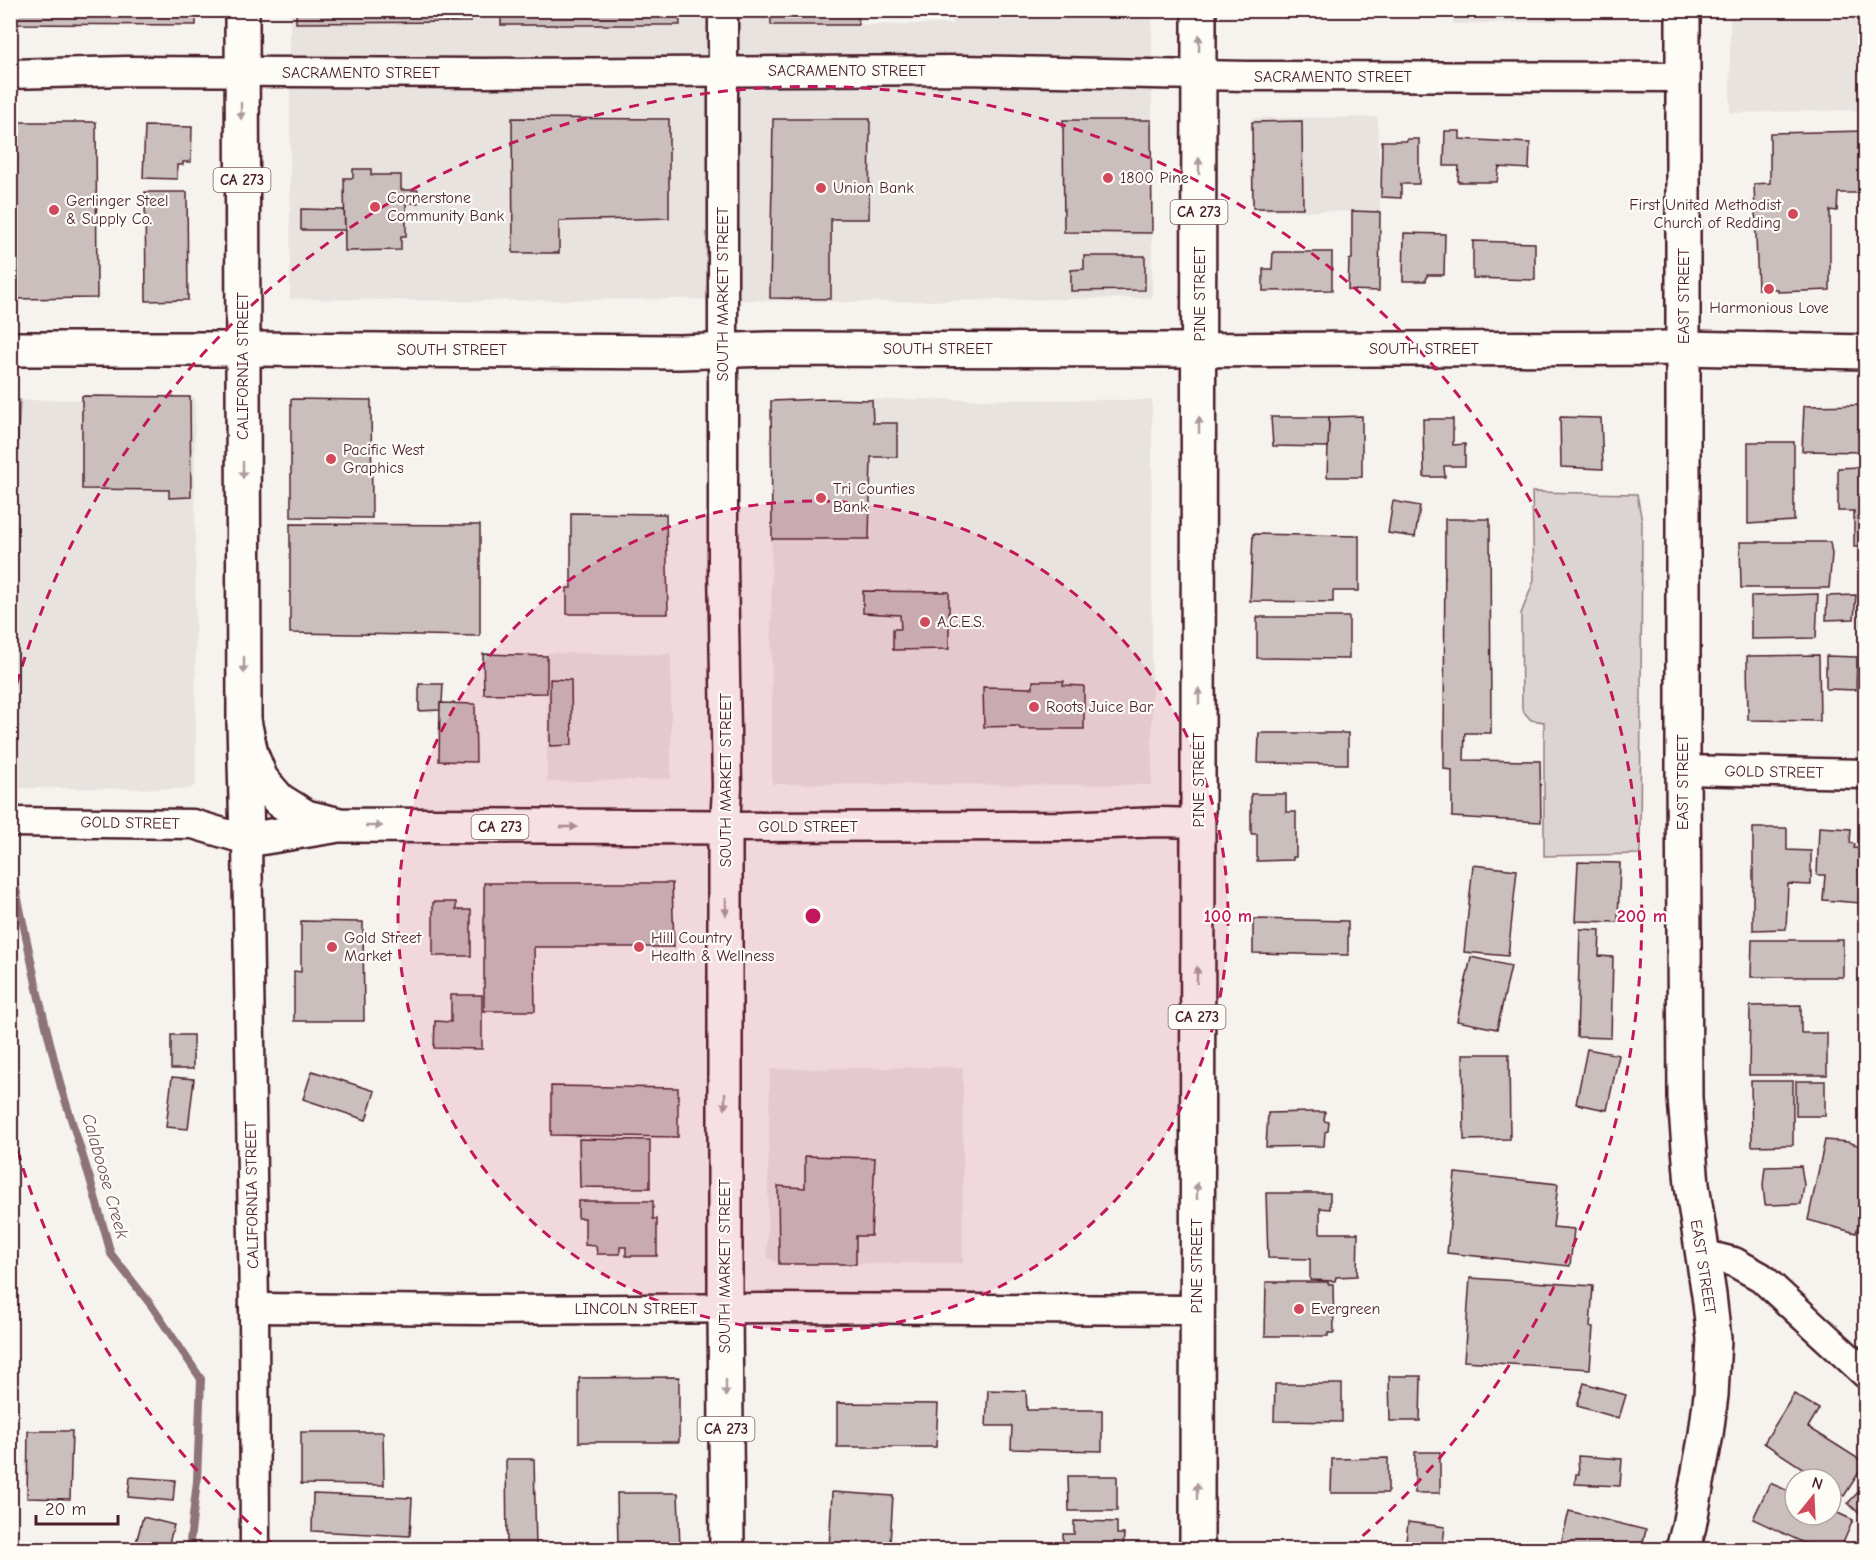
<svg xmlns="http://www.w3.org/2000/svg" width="1876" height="1560" viewBox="0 0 1876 1560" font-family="'Comic Neue',sans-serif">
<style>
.built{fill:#e9e3e0}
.green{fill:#dcd4d2;stroke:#937a7e;stroke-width:1.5}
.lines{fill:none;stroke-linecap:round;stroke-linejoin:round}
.stream{stroke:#8e7378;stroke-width:8}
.building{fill:#cbbfbe;stroke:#4a1f2b;stroke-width:1.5}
.street-casing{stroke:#4a1f2b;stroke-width:33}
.secondary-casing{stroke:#4a1f2b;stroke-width:38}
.primary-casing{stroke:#4a1f2b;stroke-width:38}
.street{stroke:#fdfcf7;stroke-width:28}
.secondary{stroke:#fdfcf7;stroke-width:33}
.primary{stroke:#fdfcf7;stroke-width:33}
.oneway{fill:#ac999b}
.ring{fill:none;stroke:#c2185b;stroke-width:3;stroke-dasharray:10 8}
.poi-dot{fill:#d1495b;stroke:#fdfcf7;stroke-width:2}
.labels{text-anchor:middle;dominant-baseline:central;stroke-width:4.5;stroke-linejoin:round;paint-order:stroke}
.shield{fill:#fdfcf7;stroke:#806168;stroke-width:1.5}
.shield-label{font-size:15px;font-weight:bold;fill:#4a1f2b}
.street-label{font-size:16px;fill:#4a1f2b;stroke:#fdfcf7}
.poi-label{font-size:16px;fill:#4a1f2b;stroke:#fdfcf7;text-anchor:start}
.water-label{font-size:18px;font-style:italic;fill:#725058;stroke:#fdfcf7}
.centre{fill:#c2185b;stroke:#fdfcf7;stroke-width:3}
.ring-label{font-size:18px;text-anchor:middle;font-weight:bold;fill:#c2185b;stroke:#fdfcf7;stroke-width:4.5;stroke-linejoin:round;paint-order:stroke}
</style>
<rect width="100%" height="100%" fill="#f6f3ef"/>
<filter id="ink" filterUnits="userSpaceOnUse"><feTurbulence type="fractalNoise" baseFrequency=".0167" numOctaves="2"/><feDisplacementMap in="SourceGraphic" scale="12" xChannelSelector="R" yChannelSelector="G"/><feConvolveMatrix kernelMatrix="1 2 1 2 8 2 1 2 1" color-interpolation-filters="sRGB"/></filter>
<g filter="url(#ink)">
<g class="built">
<polygon points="290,10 771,10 772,25 952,24 952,10 1152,11 1152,298 851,302 672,299 464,301 290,299"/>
<polygon points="1453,11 1632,11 1632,19 1453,24"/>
<polygon points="1730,11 1865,11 1865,110 1730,113"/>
<polygon points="1378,117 1380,212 1253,210 1252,118"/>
<polygon points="82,396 195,397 196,785 189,789 11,788 11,400 81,400"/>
<polygon points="821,399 1152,400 1152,785 772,784 771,401"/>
<polygon points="547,653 671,654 671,779 547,782"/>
<polygon points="963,1067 963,1263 779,1264 768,1258 767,1253 770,1069"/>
</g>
<g class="green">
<polygon points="11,400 20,400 14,502 10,501"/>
<polygon points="1532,492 1637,494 1642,522 1640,854 1544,856 1544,722 1531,720 1522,710 1521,614 1534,580"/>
</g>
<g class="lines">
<polyline class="stream" points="10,861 39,998 61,1087 90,1179 111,1254 151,1305 201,1379 197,1481 189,1550"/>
</g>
<g class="building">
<polygon points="10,10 196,10 196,25 10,24"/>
<polygon points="296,10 472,10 471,22 296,23"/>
<polygon points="501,10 679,10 680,25 501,25"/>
<rect x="771" y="10" width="87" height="15"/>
<polygon points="1143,10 1143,12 1056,11 1056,10"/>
<polygon points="512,118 669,119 669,218 559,221 559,253 513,253"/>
<polygon points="773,119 870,119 869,219 831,219 831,299 770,298"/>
<polygon points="1063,120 1151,120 1152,233 1064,232"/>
<polygon points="1302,121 1303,208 1253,208 1252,122"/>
<polygon points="10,122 96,122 97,298 10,299"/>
<polygon points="145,126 192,127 191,162 183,162 183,165 177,165 177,179 143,178"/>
<polygon points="1445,131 1460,131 1460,139 1530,143 1529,169 1499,167 1497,182 1458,182 1459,166 1444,166"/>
<polygon points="1866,131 1866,193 1838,193 1837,211 1830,210 1830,290 1778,292 1778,289 1758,289 1754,184 1770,183 1770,133"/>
<polygon points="1407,139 1419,139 1419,184 1401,184 1401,198 1381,197 1382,141 1407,141"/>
<polygon points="353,169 371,169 371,175 401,175 401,190 418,190 418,203 406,203 406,236 401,236 401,250 345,251 344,178 353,178"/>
<polygon points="145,192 187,192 188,300 146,301"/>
<polygon points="301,209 344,210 345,230 301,230"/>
<polygon points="1352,211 1380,212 1379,291 1348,290 1349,260 1352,259"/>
<polygon points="1404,233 1445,234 1444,275 1427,275 1426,281 1403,281"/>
<polygon points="1473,241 1535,243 1535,280 1473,278"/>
<polygon points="1273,252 1332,252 1332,290 1263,291 1263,269 1272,269"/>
<polygon points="1084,256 1145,256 1145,290 1071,291 1071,270 1084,269"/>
<polygon points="82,396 190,397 191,497 169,498 169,490 82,489"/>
<polygon points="291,399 371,400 372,518 291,517"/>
<polygon points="821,399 872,400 873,423 897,423 897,457 871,457 869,539 772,539 771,401"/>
<polygon points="1866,405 1866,452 1802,451 1804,406"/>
<polygon points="1362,416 1362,477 1327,477 1329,417"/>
<polygon points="1271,417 1329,417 1328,447 1273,446"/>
<polygon points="1560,417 1601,418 1603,469 1561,467"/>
<polygon points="1423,419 1453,419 1453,445 1465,444 1465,466 1444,466 1445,477 1424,477"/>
<polygon points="1748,442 1794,442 1794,521 1748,524"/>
<polygon points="1861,467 1866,467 1866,547 1854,547 1854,511 1838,511 1838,468"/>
<polygon points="1393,501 1420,506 1415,537 1388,533"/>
<polygon points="571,513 666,514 668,614 567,614 567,588 571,588"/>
<polygon points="1445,519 1490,519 1491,733 1465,733 1464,760 1540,761 1541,822 1452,817 1452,770 1444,769"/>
<polygon points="290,524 480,525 480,636 290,633"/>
<polygon points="1253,534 1359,536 1359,591 1333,591 1333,602 1250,601"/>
<polygon points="1740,542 1830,542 1832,554 1829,588 1741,588"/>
<rect x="1862" y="556" width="4" height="168"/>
<polygon points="863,591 949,592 949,649 893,650 893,629 901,629 900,615 863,613"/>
<polygon points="1818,594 1816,638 1751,639 1751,596"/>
<polygon points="1856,595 1854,619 1826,620 1827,596"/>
<polygon points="1257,617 1349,617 1349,659 1257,658"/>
<polygon points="483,654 547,656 547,693 484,694"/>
<polygon points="1819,655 1820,721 1748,720 1747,656"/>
<polygon points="1826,656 1857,657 1856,690 1826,689"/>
<polygon points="550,679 571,680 572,745 550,746"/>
<polygon points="1033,681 1064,681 1063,685 1084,686 1084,729 1020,729 1019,726 984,727 983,687 1033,688"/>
<polygon points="419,684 443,684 442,703 440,703 440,710 419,711"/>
<polygon points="440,703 475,704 476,762 439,761"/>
<polygon points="1259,733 1348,733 1348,764 1258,763"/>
<polygon points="1251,794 1286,794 1286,812 1296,812 1296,857 1293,857 1293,860 1257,861 1257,834 1251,834"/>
<polygon points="1819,827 1851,829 1850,843 1855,844 1854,848 1866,849 1866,883 1863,883 1861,903 1823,900 1825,875 1817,875"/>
<polygon points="1753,828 1787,828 1787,850 1811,851 1811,885 1788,884 1786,929 1753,930"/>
<polygon points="1578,862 1620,863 1618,922 1575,921"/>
<polygon points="1473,865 1517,870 1508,956 1464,952"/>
<polygon points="484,883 672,883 674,947 534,947 535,1011 484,1011"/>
<polygon points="433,902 456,902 456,910 471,910 471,956 433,956"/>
<polygon points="1253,919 1348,921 1348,955 1253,953"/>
<polygon points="301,921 363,922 364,1021 294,1021 294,971 301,972"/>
<polygon points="1580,929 1600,930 1599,956 1613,957 1611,1038 1577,1037"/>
<polygon points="1752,940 1843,940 1843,977 1751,977"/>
<polygon points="1471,957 1511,966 1497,1029 1457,1021"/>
<polygon points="451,995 482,995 482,1049 434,1048 435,1021 451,1022"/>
<polygon points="1801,1005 1801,1033 1827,1033 1827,1075 1749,1075 1750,1006"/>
<rect x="171" y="1035" width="22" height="34"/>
<polygon points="1587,1049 1619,1055 1607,1110 1576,1104"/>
<polygon points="1463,1054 1509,1054 1510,1139 1464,1140"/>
<polygon points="312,1071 375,1091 366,1120 303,1099"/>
<polygon points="172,1077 194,1079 188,1129 166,1127"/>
<polygon points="1751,1081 1793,1081 1793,1145 1752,1146"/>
<rect x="1796" y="1081" width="29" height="35"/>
<polygon points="551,1086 678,1088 678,1137 551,1135"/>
<polygon points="1311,1112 1325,1112 1324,1121 1329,1122 1328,1131 1325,1132 1324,1146 1266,1147 1268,1113"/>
<polygon points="579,1139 650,1140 650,1188 580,1187"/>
<polygon points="1825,1140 1848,1142 1866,1148 1866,1172 1858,1207 1862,1207 1860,1219 1856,1233 1808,1220"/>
<polygon points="805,1156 875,1158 871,1236 856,1236 856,1264 779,1264 778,1186 805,1188"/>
<polygon points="1801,1166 1804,1185 1801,1204 1765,1205 1763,1185 1765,1167"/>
<polygon points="1455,1173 1558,1184 1553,1227 1574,1229 1570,1266 1447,1253"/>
<polygon points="1266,1193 1330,1193 1330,1209 1320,1208 1320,1233 1358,1233 1357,1276 1336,1277 1335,1281 1310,1280 1310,1259 1268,1258"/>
<polygon points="578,1201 653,1201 653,1219 657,1219 657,1256 626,1256 626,1247 620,1247 620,1254 597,1254 596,1246 585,1245 585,1218 578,1218"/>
<polygon points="1470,1278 1593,1286 1590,1327 1593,1327 1590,1369 1464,1361"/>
<polygon points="1266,1282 1328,1282 1328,1284 1333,1284 1334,1333 1328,1333 1328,1336 1265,1336"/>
<polygon points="1389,1376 1421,1376 1420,1421 1390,1421"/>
<polygon points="679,1377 679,1442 579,1442 579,1378"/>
<polygon points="1584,1383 1626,1395 1619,1418 1577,1406"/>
<polygon points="1275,1384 1342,1384 1342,1422 1274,1421"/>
<polygon points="988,1390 1026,1391 1027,1410 1102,1410 1102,1451 1011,1449 1012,1426 986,1426"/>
<polygon points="1794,1394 1819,1409 1808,1427 1865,1463 1844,1496 1831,1487 1831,1479 1819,1479 1764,1443"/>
<polygon points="837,1403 938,1404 936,1447 837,1447"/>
<polygon points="28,1431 72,1431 70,1499 27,1498"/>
<polygon points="301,1432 383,1432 384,1485 301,1484"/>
<rect x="1415" y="1452" width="25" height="41"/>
<polygon points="1578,1456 1622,1459 1620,1486 1575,1484 1576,1474 1579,1474"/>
<polygon points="1388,1458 1388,1493 1331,1493 1332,1459"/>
<polygon points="506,1459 534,1459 536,1548 507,1547"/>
<polygon points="1068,1476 1117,1476 1117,1511 1069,1511"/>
<polygon points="130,1477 175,1480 173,1501 128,1497"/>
<polygon points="1770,1483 1795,1494 1795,1515 1831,1515 1831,1510 1853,1520 1840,1550 1819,1550 1753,1519"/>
<polygon points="1866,1484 1866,1520 1848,1503"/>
<polygon points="832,1492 893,1496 890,1544 917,1545 917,1550 829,1550"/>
<polygon points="617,1493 678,1493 680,1549 618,1549"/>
<polygon points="313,1494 412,1498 410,1536 312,1531"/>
<polygon points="1569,1511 1646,1530 1641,1550 1584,1550 1561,1544"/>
<polygon points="143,1517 174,1525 167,1550 134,1550"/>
<polygon points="1074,1521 1117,1522 1117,1534 1124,1534 1123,1550 1063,1550 1063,1534 1074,1534"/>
<polygon points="1408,1522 1445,1527 1442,1550 1405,1550"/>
<polygon points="81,1544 104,1545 104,1550 81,1550"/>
</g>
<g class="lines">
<g class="street-casing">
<g id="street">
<polyline points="723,10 723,566 727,787 725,827 1064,826 1159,822 1199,823"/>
<polyline points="10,74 127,71 482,73 961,70 1247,76 1683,77"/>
<polyline points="1683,770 1866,774"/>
<polyline points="10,822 193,824 247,840 254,1308 255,1550"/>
<polyline points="1702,1254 1734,1262 1761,1277 1866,1374"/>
<polyline points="254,1308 483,1310 770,1308 1197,1310"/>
</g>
</g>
<g class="secondary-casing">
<g id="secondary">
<polyline points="10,349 243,349 679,352 768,349 1160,350 1683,348 1866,352"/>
<polyline points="1683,1550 1689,1526 1706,1434 1711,1395 1714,1339 1709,1295 1692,1185 1685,1098 1683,770 1683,10"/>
</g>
</g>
<g class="primary-casing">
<g id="primary">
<polyline points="242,10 244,721 247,840 333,826"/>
<polyline points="244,721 251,754 261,779 279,800 306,817 340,825 725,827 725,1308 727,1550"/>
<polyline points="1197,1550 1199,10"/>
</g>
</g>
<use href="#street" class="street"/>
<use href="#secondary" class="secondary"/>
<use href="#primary" class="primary"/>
</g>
<defs><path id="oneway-solid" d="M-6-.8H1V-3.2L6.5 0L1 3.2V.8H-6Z" transform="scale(1.5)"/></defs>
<g class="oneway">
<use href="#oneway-solid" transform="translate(1199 43) rotate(-90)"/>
<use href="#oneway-solid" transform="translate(241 111) rotate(90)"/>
<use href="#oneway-solid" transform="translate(1199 166) rotate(-90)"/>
<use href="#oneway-solid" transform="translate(1199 425) rotate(-90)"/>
<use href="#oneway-solid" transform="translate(243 470) rotate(90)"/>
<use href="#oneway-solid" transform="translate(244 665) rotate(90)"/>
<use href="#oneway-solid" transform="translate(1199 696) rotate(-90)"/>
<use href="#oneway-solid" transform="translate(374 826)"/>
<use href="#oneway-solid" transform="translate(569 827)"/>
<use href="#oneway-solid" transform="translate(726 907) rotate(90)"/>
<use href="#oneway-solid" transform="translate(1197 975) rotate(-89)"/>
<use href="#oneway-solid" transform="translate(725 1101) rotate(90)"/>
<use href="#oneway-solid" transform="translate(1197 1191) rotate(-90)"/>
<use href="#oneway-solid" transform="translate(726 1388) rotate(90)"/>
<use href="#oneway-solid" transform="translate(1197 1491) rotate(-90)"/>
</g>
</g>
<circle cx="813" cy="916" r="415" fill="#c2185b" fill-opacity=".12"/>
<g class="ring">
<circle cx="813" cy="916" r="415"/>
<path d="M275 1546A829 829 0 0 1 12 1131M12 701A829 829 0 1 1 1351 1546"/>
</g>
<g class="poi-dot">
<circle cx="1108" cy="178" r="6"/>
<circle cx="821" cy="188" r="6"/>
<circle cx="375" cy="207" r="6"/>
<circle cx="54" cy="210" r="6"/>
<circle cx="1793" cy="214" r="6"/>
<circle cx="1769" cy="289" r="6"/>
<circle cx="331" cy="459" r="6"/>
<circle cx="821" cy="498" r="6"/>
<circle cx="925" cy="622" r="6"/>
<circle cx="1034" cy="707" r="6"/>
<circle cx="332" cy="947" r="6"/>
<circle cx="639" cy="947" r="6"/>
<circle cx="1299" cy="1309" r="6"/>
</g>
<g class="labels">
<g class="shield">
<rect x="213.5" y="168" width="57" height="24" rx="4.5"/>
<rect x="1170.5" y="200" width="57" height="24" rx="4.5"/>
<rect x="471.5" y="815" width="57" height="24" rx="4.5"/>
<rect x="1168.5" y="1005" width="57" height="24" rx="4.5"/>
<rect x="697.5" y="1417" width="57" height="24" rx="4.5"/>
</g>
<g class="shield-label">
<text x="242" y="180">CA 273</text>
<text x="1199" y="212">CA 273</text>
<text x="500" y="827">CA 273</text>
<text x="1197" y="1017">CA 273</text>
<text x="726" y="1429">CA 273</text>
</g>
<g class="street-label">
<text x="847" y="71">SACRAMENTO STREET</text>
<text x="361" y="73">SACRAMENTO STREET</text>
<text x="1333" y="77">SACRAMENTO STREET</text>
<text transform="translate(723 294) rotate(-90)">SOUTH MARKET STREET</text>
<text transform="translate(1200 294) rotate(-90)">PINE STREET</text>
<text transform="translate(1684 296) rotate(-90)">EAST STREET</text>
<text x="938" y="349">SOUTH STREET</text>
<text x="1424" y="349">SOUTH STREET</text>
<text x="452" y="350">SOUTH STREET</text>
<text transform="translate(243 366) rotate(-90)">CALIFORNIA STREET</text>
<text transform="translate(1774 772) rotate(1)">GOLD STREET</text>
<text transform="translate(726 780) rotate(-90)">SOUTH MARKET STREET</text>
<text transform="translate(1199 780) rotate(-90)">PINE STREET</text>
<text transform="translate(1683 782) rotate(-90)">EAST STREET</text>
<text transform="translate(130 823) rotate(1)">GOLD STREET</text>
<text x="808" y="827">GOLD STREET</text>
<text transform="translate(252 1195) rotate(-91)">CALIFORNIA STREET</text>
<text transform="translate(725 1266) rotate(-90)">SOUTH MARKET STREET</text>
<text transform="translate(1197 1266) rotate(-90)">PINE STREET</text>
<text transform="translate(1703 1267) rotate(81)">EAST STREET</text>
<text x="636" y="1309">LINCOLN STREET</text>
</g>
<g class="poi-label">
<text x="1120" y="178">1800 Pine</text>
<text x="833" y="188">Union Bank</text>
<text x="387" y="198">Cornerstone<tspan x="387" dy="18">Community Bank</tspan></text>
<text x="66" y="201">Gerlinger Steel<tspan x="66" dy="18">&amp; Supply Co.</tspan></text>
<text x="1781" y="205" text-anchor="end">First United Methodist<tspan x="1781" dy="18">Church of Redding</tspan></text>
<text x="1769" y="308" text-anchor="middle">Harmonious Love</text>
<text x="343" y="450">Pacific West<tspan x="343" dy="18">Graphics</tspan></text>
<text x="833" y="489">Tri Counties<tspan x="833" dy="18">Bank</tspan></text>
<text x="937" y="622">A.C.E.S.</text>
<text x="1046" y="707">Roots Juice Bar</text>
<text x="344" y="938">Gold Street<tspan x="344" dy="18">Market</tspan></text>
<text x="651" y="938">Hill Country<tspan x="651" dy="18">Health &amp; Wellness</tspan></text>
<text x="1311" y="1309">Evergreen</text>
</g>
<g class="water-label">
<text transform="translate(105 1176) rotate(74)">Calaboose Creek</text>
</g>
</g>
<circle cx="813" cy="916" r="9" class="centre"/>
<g class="ring-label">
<text x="1228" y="922">100 m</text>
<text x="1642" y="922">200 m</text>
</g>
<rect width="1876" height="1560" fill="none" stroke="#fdfcf7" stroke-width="36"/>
<rect x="18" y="18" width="1840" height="1524" fill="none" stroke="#4a1f2b" stroke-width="2" filter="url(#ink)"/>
<g transform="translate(1813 1497) rotate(18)"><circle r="28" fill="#fdfcf7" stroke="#b5a4a5" stroke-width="1.5"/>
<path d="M0-4.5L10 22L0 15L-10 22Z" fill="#d1495b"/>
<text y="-9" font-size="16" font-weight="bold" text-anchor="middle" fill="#4a1f2b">N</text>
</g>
<path d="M36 1515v9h82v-9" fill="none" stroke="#4a1f2b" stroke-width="3"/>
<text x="45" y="1515" font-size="18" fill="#4a1f2b" stroke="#fdfcf7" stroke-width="4.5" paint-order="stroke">20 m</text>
</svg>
